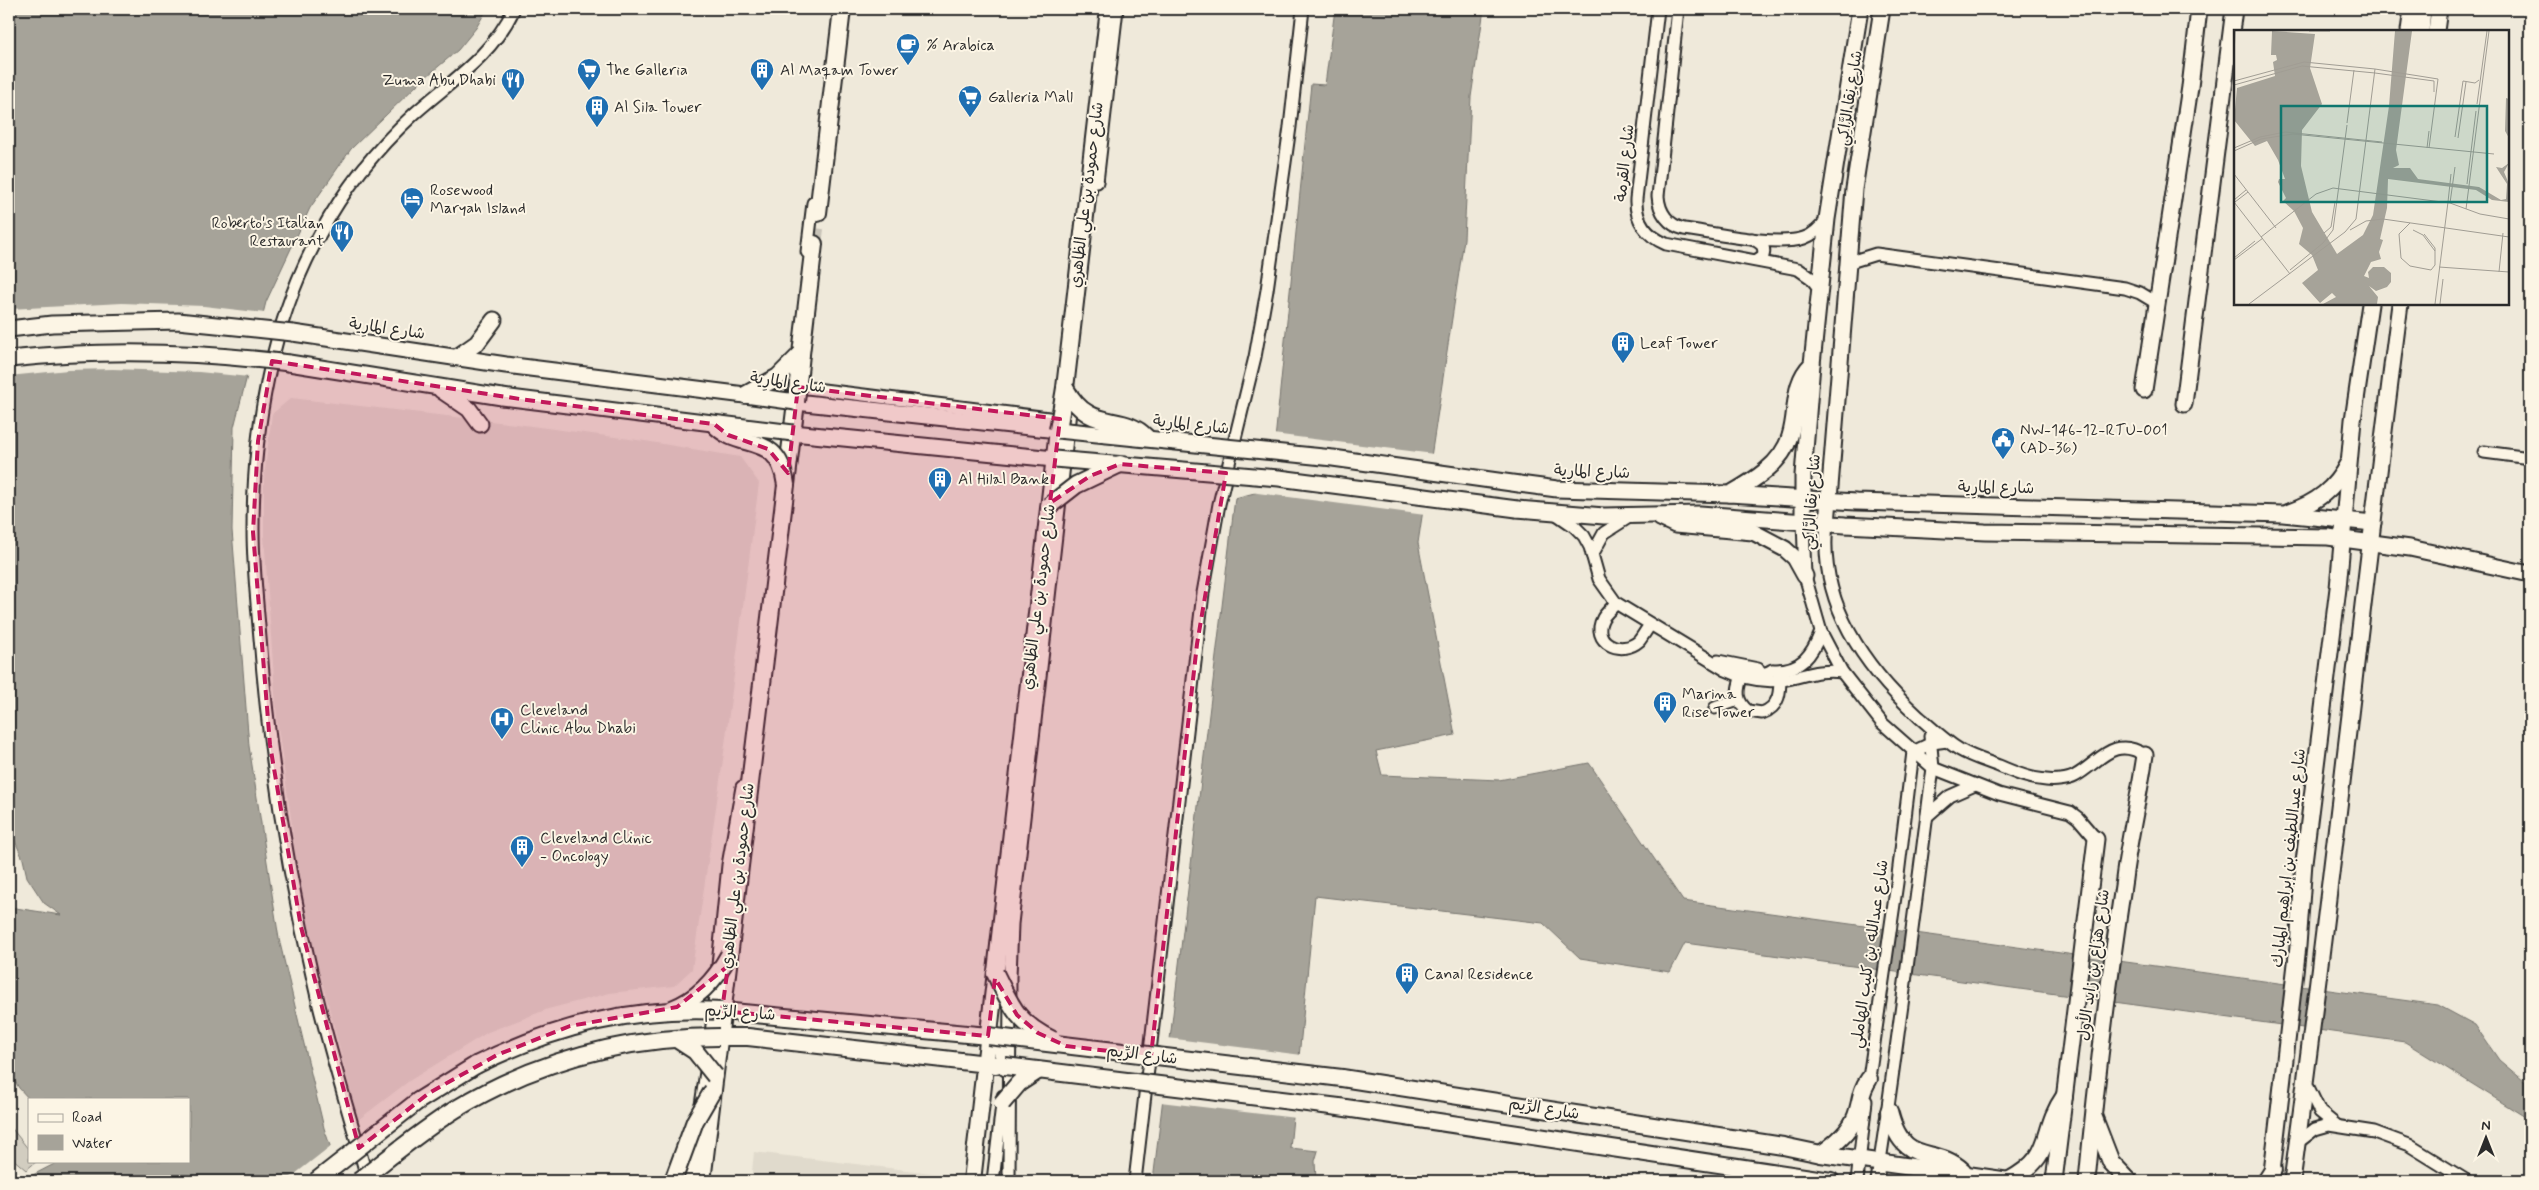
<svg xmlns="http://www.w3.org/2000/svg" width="2539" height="1190" viewBox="0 0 2539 1190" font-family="Mynerve,'Playpen Sans Arabic',sans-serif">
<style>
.built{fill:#e0dacc}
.green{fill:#d2cdc0;stroke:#7e7c76}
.water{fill:#a6a399;stroke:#75736d}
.pier{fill:#efe9da}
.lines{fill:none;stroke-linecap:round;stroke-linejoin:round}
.secondary-tunnel{stroke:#c8c3b7;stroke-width:16;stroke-dasharray:16 8;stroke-linecap:butt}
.minor-casing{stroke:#2b2b2b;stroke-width:15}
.tertiary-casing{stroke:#2b2b2b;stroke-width:19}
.secondary-casing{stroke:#2b2b2b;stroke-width:20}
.minor{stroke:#fcf5e5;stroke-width:11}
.tertiary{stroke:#fcf5e5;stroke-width:15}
.secondary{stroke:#fcf5e5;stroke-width:16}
.tertiary-bridge-casing{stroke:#2b2b2b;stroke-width:19;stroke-linecap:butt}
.secondary-bridge-casing{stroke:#2b2b2b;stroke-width:20;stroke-linecap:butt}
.tertiary-bridge{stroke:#fcf5e5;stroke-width:15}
.secondary-bridge{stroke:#fcf5e5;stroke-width:16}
.marked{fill:#c2185b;fill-opacity:0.2;stroke:#c2185b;stroke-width:4;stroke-dasharray:10 6;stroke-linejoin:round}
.labels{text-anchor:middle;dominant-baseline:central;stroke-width:4;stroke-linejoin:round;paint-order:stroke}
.poi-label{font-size:16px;fill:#2b2b2b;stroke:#fcf5e5;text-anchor:start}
.street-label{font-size:16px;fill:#2b2b2b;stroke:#fcf5e5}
.inset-road{fill:none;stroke:#a19d94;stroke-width:1}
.view{fill:#0f766e;fill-opacity:0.15;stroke:#0f766e;stroke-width:2.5}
.inset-edge{fill:none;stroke:#2b2b2b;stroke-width:2.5}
</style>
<rect width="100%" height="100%" fill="#efe9da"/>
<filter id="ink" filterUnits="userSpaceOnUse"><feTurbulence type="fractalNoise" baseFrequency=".02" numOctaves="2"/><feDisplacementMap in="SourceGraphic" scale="10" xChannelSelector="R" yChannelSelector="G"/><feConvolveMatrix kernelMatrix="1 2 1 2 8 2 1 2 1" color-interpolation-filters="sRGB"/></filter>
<g filter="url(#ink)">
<g class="built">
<polygon points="291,398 516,424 645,441 740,457 759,483 723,760 692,969 674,986 610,993 548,1009 488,1032 409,1081 358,1120 324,988 300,908 291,818 277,721 264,536 264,478 272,414"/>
<polygon points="754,1152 940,1174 940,1181 751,1181"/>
</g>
<polygon class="green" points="9,1125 29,1150 29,1161 37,1161 26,1170 12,1158 9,1160"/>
<g class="water">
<polygon points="9,9 487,9 476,28 458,50 420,82 351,149 310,208 266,302 234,427 232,530 249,746 279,939 324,1128 342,1181 32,1181 29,1177 60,1161 189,1161 189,1099 29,1099 19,1088 9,1071 9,907 61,915 44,903 27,877 23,859 9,828"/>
<polygon points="1335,9 1484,9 1471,97 1464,239 1418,543 1455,735 1376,751 1382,775 1499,780 1589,763 1683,901 2438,1005 2475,1025 2499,1060 2530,1086 2530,1120 2405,1042 1685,943 1670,972 1580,958 1543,923 1315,896 1290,1148 1318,1151 1315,1161 1316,1181 1153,1181 1235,498 1270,489 1311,84 1325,85"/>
</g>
<g class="pier">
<polygon points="122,303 204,306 265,313 249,377 199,372 113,369 68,370 9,376 9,309"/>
<polygon points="1273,434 1434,454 1425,515 1250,492 1268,487"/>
<polygon points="1168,1038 1302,1055 1296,1118 1160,1102"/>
<polygon points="332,1145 344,1181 286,1181"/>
</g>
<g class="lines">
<polyline class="secondary-tunnel" points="814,244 818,213"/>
<g class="minor-casing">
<g id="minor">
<path d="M1658,9L1636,199C1635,221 1647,236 1666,244L1798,269L1811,278L1821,291"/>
<path d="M1678,9L1658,196C1659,212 1668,225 1684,229C1714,233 1776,247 1804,238C1814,235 1821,227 1827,219"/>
<polyline points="1097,182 1117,9"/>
<path d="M1752,239C1760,242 1766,246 1763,256L1757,260"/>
<polyline points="807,252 813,203"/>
<polyline points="1847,263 1876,254 2125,288 2140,293 2155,302"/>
<polyline points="791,386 1065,420"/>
<polyline points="2484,452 2530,458"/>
<path d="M1555,513L1574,526L1584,536L1590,547L1599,579L1616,603L1726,670C1745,679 1767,683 1788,679C1807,675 1821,669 1842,672"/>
<polyline points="1803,521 1805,576 1821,632 1842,672 1882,723 1933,768 1999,794 2070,812 2078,818 2096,839"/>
<path d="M1827,524C1818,602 1864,667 1919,717C1933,729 1945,741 1960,750C1972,757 1986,761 1999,766C2014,772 2029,779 2046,780C2054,781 2068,780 2075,776C2100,762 2113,735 2145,755"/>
<polyline points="1592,555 1604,533 1629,517"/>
<path d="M1616,603C1612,608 1606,613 1603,618C1590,642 1621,657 1639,641C1643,636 1646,630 1650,625"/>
<polyline points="1718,661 1758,669"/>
<path d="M1772,670C1763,677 1752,671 1742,676C1736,691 1736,701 1748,711L1762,713C1782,706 1780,688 1780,670"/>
<path d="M1774,670C1801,671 1812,655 1821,632"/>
<polyline points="1715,708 1738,700"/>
<polyline points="1927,816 1950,796 1975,785"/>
<polyline points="988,1036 999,1050 1005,1070"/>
<polyline points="2306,1083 2320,1112 2336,1125"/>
<polyline points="1868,1085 1897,883 1913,752 1932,743 1947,741"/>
<polyline points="701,1105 710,1045 728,865 742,787"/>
<polyline points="2297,1143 2315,1129 2329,1125 2374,1132 2409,1145 2467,1181"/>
<path d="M368,1181C350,1115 329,1051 314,984C287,870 269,755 260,638C257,602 253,566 253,530C253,429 271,322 320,234C344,189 376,149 414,114C452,80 491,57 514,9"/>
<polyline points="690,1181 698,1129"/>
<polyline points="993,1181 1003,1096"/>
<polyline points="1009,1181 1010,977 1012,924 1072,394"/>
<polyline points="1135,1181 1203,593 1219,504 1255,357 1267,290 1290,127 1303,9"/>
<polyline points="1857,1181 1866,1101"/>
<path d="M1877,1181C1898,1044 1915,906 1933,768L1930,736"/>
</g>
</g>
<g class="tertiary-casing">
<g id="tertiary">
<polyline points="2409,31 2412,9"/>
<polyline points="2421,31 2423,9"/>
<polyline points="2436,31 2439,9"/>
<polyline points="293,333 506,365 745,395"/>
<polyline points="457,357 477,343 494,320"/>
<polyline points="289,363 502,397"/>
<polyline points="441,390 469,409 480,424"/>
<polyline points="2144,390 2190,87 2199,9"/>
<polyline points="796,402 1058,430"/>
<polyline points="2184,404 2234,9"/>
<polyline points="793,433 1054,459"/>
<polyline points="1519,484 1557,489 1729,494 1856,502 2283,514 2373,523"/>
<path d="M1730,494C1753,481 1782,464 1790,436C1798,411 1791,384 1812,364"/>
<polyline points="1517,509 1604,516 1700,514 1845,525 1985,532 2328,537 2410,548 2530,574"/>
<path d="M2289,512C2316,503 2335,489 2348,463"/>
<polyline points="1660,518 1675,525 1753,532 1785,549 1795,558 1805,576"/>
<polyline points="1803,521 1803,475 1812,364 1827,219 1860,9"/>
<polyline points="1827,524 1854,189 1882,9"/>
<polyline points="2054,1181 2096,839"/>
<path d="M2087,1181C2096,1080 2109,979 2124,879C2129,838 2139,797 2145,755"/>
<polyline points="2271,1181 2298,946 2304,862 2338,588 2353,420 2370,304"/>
<path d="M2292,1181C2332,889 2362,596 2400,304"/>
</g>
</g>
<g class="secondary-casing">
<g id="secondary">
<polyline points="818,213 842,9"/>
<polyline points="801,354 814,244"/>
<polyline points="1065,388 1109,9"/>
<polyline points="722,1011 988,1036"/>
<polyline points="719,1037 748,1037 996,1065"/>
<polyline points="1342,1078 1783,1146 1821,1154 2009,1181"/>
<polyline points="418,1101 476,1065"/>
<polyline points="1339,1107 1831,1181"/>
<path d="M1889,1111C1904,1170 1933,1143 1963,1171"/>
<polyline points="2094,1118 2111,1162 2129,1181"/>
<path d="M1821,1154C1834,1145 1850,1132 1856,1116C1861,1103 1860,1091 1869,1079"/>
<polyline points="702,1181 796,402"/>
<polyline points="972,1181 1058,430"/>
<path d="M2008,1181C2057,1155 2039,1133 2064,1097"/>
<polyline points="2266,1181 2273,1170"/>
</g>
</g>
<use href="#minor" class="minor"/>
<use href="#tertiary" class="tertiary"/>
<use href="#secondary" class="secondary"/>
<g class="tertiary-bridge-casing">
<g id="tertiary-bridge">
<polyline points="9,329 52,324 178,321 293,333"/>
<path d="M9,359C103,349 195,351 289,363"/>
<polyline points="745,395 796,402"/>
<polyline points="502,397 793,433"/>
<polyline points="1058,430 1333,458 1519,484"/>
<polyline points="1054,459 1279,478 1517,509"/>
</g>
</g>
<g class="secondary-bridge-casing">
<g id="secondary-bridge">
<path d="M1065,388C1091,435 1121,411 1146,437"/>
<polyline points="745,395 778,377 801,354"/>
<polyline points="796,402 801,354"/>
<path d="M714,424C740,453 778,429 786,485"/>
<polyline points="1058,430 1065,388"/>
<polyline points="1049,506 1076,485 1120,464"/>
<path d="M995,973C1011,1006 1018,1024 1053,1040"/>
<path d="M672,1009C698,999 716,979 729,955"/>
<polyline points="988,1036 1342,1078"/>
<polyline points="675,1038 695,1051 715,1076"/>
<path d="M476,1065C555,1026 634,1006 722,1011"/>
<polyline points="1005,1066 1339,1107"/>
<polyline points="1002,1103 1019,1083 1039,1070"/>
<polyline points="316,1181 418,1101"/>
<path d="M359,1181C391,1156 422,1130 456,1109C536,1061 626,1037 719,1037"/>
<polyline points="673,1181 695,1121 713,1090"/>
</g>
</g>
<use href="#tertiary-bridge" class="tertiary-bridge"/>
<use href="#secondary-bridge" class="secondary-bridge"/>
</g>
</g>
<path class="marked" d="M272,361L520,399L714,424L728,435L768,449L788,473L798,387L1060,419L1050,503L1090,476L1120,464L1226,473L1197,644L1151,1056L1066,1046L1038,1033L1017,1015L995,978L988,1036L722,1011L728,966L677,1007L570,1026L497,1055L429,1093L359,1148L301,927L270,745L253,532L258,441Z"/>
<defs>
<g id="cafe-pin" transform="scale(1.25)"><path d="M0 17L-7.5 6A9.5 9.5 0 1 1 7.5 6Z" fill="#1f6fb2" stroke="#fcf5e5"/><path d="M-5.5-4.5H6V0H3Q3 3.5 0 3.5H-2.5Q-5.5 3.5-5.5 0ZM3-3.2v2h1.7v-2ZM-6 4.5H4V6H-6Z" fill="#fff"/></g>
<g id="supermarket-pin" transform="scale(1.25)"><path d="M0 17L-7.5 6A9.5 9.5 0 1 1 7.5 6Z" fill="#1f6fb2" stroke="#fcf5e5"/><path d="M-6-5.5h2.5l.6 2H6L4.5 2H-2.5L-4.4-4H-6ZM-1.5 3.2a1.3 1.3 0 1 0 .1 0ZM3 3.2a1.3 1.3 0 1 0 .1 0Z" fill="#fff"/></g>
<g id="building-pin" transform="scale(1.25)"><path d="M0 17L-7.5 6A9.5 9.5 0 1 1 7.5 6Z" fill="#1f6fb2" stroke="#fcf5e5"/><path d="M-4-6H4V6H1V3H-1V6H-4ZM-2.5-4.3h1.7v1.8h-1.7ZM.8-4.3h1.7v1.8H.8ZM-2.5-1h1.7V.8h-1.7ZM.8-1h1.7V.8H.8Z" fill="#fff"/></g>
<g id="restaurant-pin" transform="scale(1.25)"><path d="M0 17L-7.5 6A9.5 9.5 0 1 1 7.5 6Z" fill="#1f6fb2" stroke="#fcf5e5"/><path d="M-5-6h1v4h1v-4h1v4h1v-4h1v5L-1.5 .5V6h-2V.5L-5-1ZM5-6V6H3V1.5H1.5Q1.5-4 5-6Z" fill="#fff"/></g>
<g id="hotel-pin" transform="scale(1.25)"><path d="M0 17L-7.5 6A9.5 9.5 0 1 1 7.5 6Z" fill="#1f6fb2" stroke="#fcf5e5"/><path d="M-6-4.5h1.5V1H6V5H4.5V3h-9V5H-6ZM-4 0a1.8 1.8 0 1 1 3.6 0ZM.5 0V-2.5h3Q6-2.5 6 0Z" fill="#fff"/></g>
<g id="civic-pin" transform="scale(1.25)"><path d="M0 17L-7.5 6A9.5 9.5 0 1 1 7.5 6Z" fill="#1f6fb2" stroke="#fcf5e5"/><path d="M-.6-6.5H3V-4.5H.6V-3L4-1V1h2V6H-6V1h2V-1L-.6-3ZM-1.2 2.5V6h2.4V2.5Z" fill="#fff"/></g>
<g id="hospital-pin" transform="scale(1.25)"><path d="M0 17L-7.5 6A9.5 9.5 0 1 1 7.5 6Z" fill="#1f6fb2" stroke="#fcf5e5"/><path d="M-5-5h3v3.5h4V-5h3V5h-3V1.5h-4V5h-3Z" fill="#fff"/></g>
</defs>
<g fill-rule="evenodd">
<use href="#cafe-pin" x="908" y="45"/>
<use href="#supermarket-pin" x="589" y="70"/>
<use href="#building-pin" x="762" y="70"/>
<use href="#restaurant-pin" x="513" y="80"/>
<use href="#supermarket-pin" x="970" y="97"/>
<use href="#building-pin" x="597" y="107"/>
<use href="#hotel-pin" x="412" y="199"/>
<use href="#restaurant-pin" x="342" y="232"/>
<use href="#building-pin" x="1623" y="343"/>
<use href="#civic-pin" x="2003" y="439"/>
<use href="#building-pin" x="940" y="479"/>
<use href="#building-pin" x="1665" y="703"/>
<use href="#hospital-pin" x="502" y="719"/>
<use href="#building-pin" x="522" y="847"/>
<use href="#building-pin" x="1407" y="974"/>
</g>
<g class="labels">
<g class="poi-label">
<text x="926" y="45">% Arabica</text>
<text x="606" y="70">The Galleria</text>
<text x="780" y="70">Al Maqam Tower</text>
<text x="496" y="80" text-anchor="end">Zuma Abu Dhabi</text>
<text x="988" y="97">Galleria Mall</text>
<text x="614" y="107">Al Sila Tower</text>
<text x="430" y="190">Rosewood<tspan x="430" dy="18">Maryah Island</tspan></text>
<text x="324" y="223" text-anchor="end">Roberto's Italian<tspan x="324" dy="18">Restaurant</tspan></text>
<text x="1640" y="343">Leaf Tower</text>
<text x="2020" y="430">NW-146-12-RTU-001<tspan x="2020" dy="18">(AD-36)</tspan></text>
<text x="958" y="479">Al Hilal Bank</text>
<text x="1682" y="694">Marina<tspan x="1682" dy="18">Rise Tower</tspan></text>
<text x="520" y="710">Cleveland<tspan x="520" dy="18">Clinic Abu Dhabi</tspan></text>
<text x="540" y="838">Cleveland Clinic<tspan x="540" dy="18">- Oncology</tspan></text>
<text x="1424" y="974">Canal Residence</text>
</g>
<g class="street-label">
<text transform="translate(1850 98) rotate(-81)">شارع نِقا الرَّاكِي</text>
<text transform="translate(1625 163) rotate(-84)">شارع القرمة</text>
<text transform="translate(1087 195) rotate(-83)">شارع حمودة بن علي الظاهري</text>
<text transform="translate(387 329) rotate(8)">شارع المارِية</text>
<text transform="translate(788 383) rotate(8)">شارع المارِية</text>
<text transform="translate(1191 425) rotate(6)">شارع المارِية</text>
<text transform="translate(1592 472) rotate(2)">شارع المارِية</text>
<text transform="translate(1996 488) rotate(1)">شارع المارِية</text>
<text transform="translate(1812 502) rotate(-86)">شارع نِقا الرَّاكِي</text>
<text transform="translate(1039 597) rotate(-83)">شارع حمودة بن علي الظاهري</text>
<text transform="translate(2289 858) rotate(-84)">شارع عبداللطيف بن إبراهيم المبارك</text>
<text transform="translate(738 876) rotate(-83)">شارع حمودة بن علي الظاهري</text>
<text transform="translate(1870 954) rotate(-82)">شارع عبدالله بن كليب الهاملي</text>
<text transform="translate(2094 965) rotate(-82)">شارع هزاع بن زايد الأول</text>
<text transform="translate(740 1013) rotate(4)">شارع الرِّيم</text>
<text transform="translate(1142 1055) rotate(7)">شارع الرِّيم</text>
<text transform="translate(1544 1109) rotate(9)">شارع الرِّيم</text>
</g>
</g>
<g transform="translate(2234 30)">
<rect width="275" height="275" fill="#efe9da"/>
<path d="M38,1L81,4L76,38L88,74L68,100L67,136L78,182L103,224L129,205L139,185L155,76L161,1H178L162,120L165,135L159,138H176L184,149L245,157L267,170L272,169L273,154L262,137L268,138L275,133L270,142L275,154V172L258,170L242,160L154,149L153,178L146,209L149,210L145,222L147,229L137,232L130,246L135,248L134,242L139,237H150L157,243V252L153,257L142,261L135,256L144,267L143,274H89L102,267L98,263L86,273L68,253L84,240L78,225L65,214L69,198L60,181L49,171L52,168L44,152L45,149H51L44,130L33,111L21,116L0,90L3,58L41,46L39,32L43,30L42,25H37ZM272,68L275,69V108L271,101Z" fill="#a6a399"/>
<path class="inset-road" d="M75,1H96M0,28L1,1M141,39L204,49L195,118M141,43L200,51V62M0,51L70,32L141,39L122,189L111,202L15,274M0,55L68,36L141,43M243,74L253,1M113,93L120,40M221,107L229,51L241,53L245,50M224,108L232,52M0,118L26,107L51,102L148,112M193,118L195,101M0,121L27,109L59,104L260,124M0,144L42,198M233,154L242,81M0,170L12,160M0,172L56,244M1,172L14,162M214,172L217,144M216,173L221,137M232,179L255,1M176,193L165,204L167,228L176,236L197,240L201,235V218L190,204M116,200L132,191L149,189L275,207M179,200L189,205L201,221M90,203L97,197L101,172M27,207L82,164L99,158L216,173L246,184L275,189M0,228L21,211M0,230L29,208M205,237L275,242M56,240L89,213L99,200L113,95M265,242L269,203M201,274L214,172M206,274L209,249"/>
<path class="view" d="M47,76H253V172H47Z"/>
<rect width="275" height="275" class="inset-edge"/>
</g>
<rect width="2539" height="1190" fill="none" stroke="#fcf5e5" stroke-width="30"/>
<rect x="15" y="15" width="2509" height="1160" fill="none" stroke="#2b2b2b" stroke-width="2" filter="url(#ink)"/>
<rect x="28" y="1098" width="162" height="65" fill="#fcf5e5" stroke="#a8a49b"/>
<rect x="38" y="1114" width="25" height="8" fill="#fcf5e5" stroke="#a8a49b"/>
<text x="72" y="1122" font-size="15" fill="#2b2b2b">Road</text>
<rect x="38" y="1135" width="25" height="15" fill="#a6a399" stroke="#a8a49b"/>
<text x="72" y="1148" font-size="15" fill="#2b2b2b">Water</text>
<g transform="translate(2486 1138)" stroke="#fcf5e5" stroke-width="4" paint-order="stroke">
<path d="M0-4L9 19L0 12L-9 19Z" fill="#2b2b2b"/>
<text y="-8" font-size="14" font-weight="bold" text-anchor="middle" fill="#2b2b2b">N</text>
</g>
</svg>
